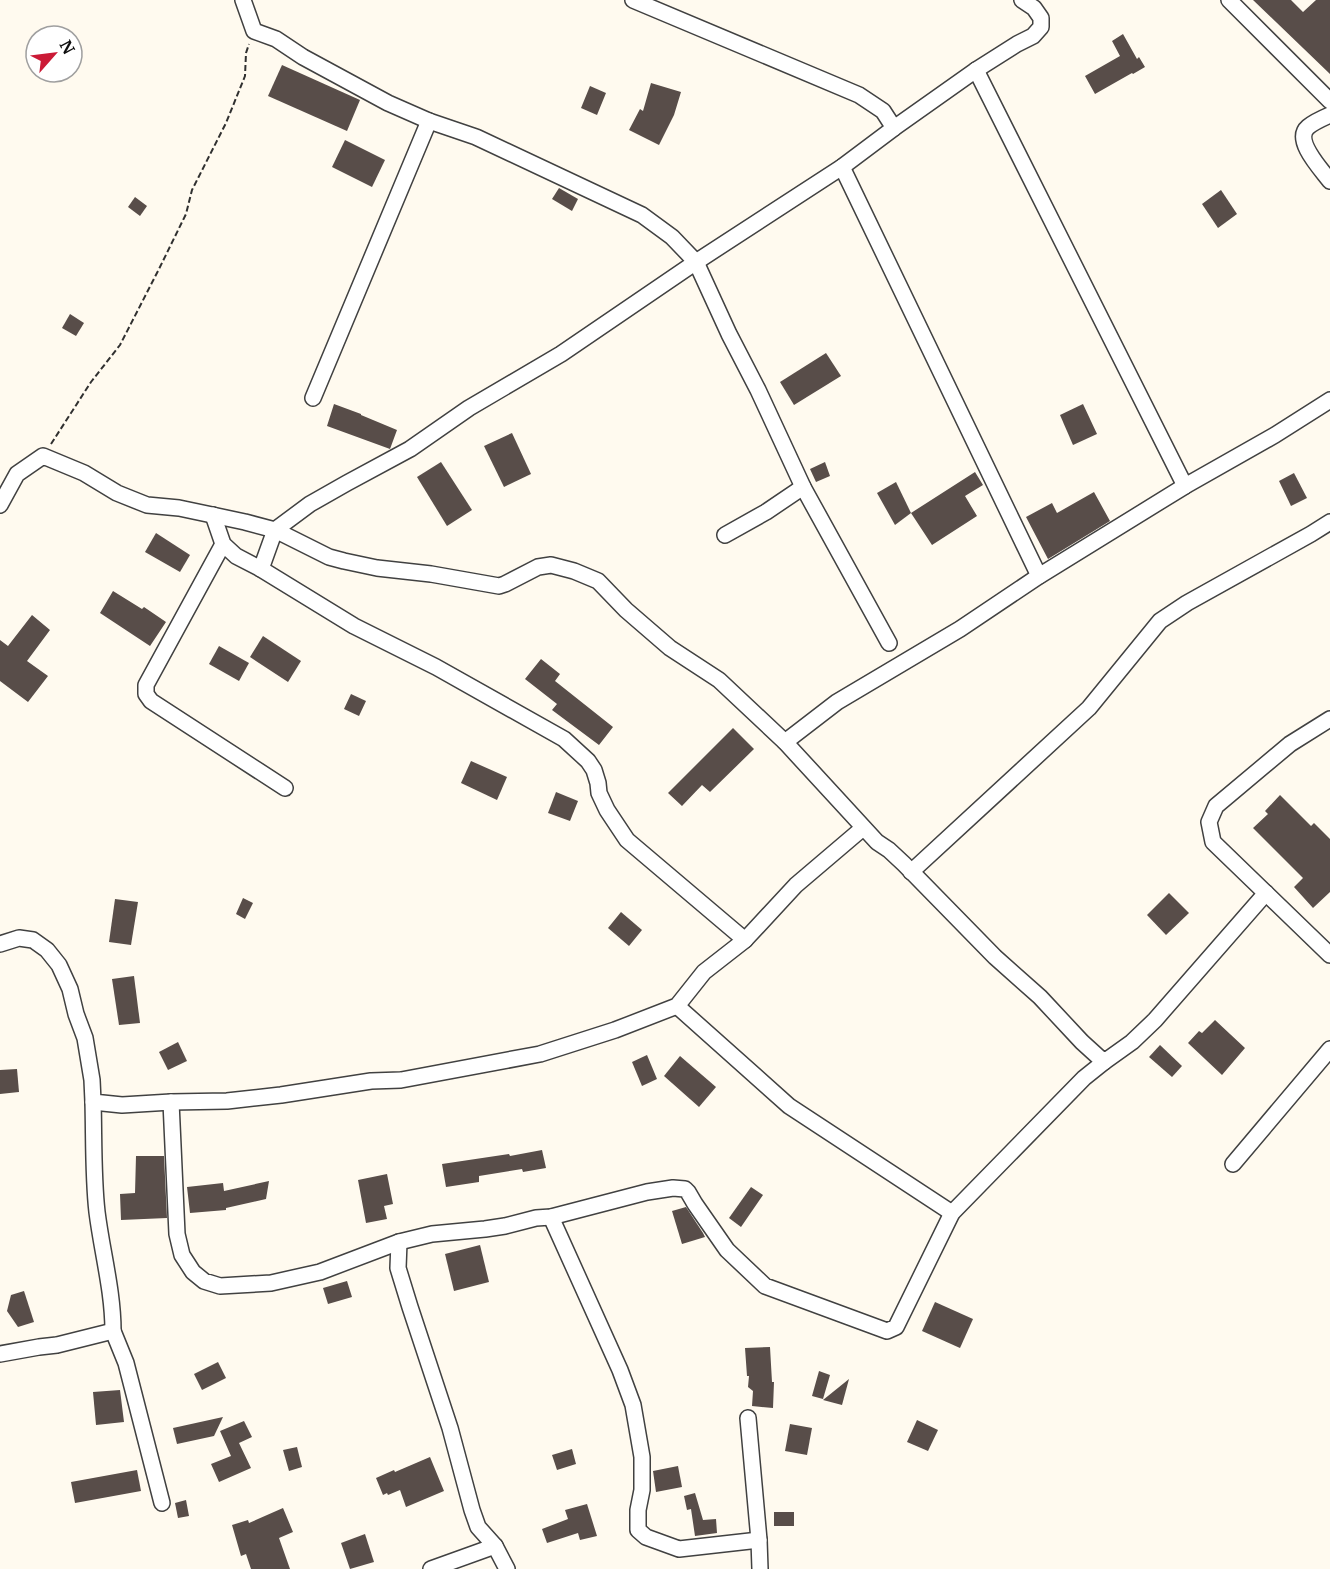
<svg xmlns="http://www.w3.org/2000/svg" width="1330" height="1569" viewBox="0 0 1330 1569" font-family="Merriweather,serif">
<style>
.building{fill:#584d49}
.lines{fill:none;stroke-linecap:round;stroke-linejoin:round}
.minor-casing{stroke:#414141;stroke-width:18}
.path{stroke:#303030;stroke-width:2;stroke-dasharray:6 3;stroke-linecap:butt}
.minor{stroke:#fff;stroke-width:15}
</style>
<rect width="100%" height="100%" fill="#fffaef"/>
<g class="building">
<polygon points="1253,0 1291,0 1303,12 1316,0 1330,0 1330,74"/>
<polygon points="1123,34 1137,59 1139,57 1145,67 1133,74 1132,73 1095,94 1085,76 1120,56 1112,41"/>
<polygon points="282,65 360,100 347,131 268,96"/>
<polygon points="651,83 681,92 674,115 659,145 629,130 640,109 643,111"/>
<polygon points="590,86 606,93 597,115 581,108"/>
<polygon points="345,140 385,160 372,187 332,167"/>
<polygon points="559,188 578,199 572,211 552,199"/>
<polygon points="1221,190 1237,214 1218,228 1202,204"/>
<polygon points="135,197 147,206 140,216 128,207"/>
<polygon points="70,314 84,323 76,336 62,328"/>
<polygon points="826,353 841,376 794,405 780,382"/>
<polygon points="334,404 361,414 361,415 397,430 390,449 327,426"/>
<polygon points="1083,404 1097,434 1073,445 1060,415"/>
<polygon points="512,433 531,474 504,487 484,446"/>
<polygon points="441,462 472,510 447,526 417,477"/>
<polygon points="825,462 830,476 816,482 810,469"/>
<polygon points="975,472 983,485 965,496 977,516 932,545 911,513"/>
<polygon points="1294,473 1307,498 1291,506 1279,481"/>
<polygon points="896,482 911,513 895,525 877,493"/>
<polygon points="1094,492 1110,521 1048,559 1026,517 1052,503 1057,513"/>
<polygon points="156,533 190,555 180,572 145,552"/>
<polygon points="113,591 142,609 144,607 166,622 150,646 100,613"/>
<polygon points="32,615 50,630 27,661 48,676 28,702 0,681 0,640 8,646"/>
<polygon points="263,636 301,661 288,682 250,657"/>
<polygon points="219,646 249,663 239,681 209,664"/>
<polygon points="541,659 560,674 555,681 613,727 599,745 552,710 557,704 525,679"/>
<polygon points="351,694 366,701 359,716 344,709"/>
<polygon points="733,728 754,749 710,792 702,785 682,806 668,793"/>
<polygon points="471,761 507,777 497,800 461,783"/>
<polygon points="556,792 578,801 570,821 548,813"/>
<polygon points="1280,795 1311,826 1314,823 1330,839 1330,892 1313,908 1294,887 1303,878 1253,828 1268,814 1265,811"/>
<polygon points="1169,893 1189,913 1166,935 1147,915"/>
<polygon points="243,898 253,903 245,919 236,914"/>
<polygon points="115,899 138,902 131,945 109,942"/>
<polygon points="621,912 642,930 629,946 608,928"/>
<polygon points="134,976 140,1023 119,1025 112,979"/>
<polygon points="1215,1020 1245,1048 1222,1075 1188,1043 1199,1031 1202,1033"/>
<polygon points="178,1042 187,1061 168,1070 159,1052"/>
<polygon points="1160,1045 1182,1066 1172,1077 1149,1057"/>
<polygon points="647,1055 657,1079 642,1086 632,1062"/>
<polygon points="680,1056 716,1087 699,1107 664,1076"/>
<polygon points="17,1069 19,1092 0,1094 0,1070"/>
<polygon points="542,1150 546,1168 523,1172 522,1169 479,1176 479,1182 446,1187 442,1164 509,1154 510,1156"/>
<polygon points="136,1156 164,1156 167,1218 121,1220 120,1194 135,1193"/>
<polygon points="387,1174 393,1204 384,1206 387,1219 366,1223 358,1180"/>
<polygon points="269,1181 266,1199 226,1208 226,1210 190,1213 187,1187 223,1183 224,1191"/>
<polygon points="751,1187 763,1195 741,1227 729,1218"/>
<polygon points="686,1207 703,1233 705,1237 682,1244 672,1211"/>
<polygon points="480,1245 489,1282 454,1291 445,1254"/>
<polygon points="347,1281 352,1297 328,1304 323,1288"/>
<polygon points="24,1291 34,1322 18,1327 7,1311 11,1295"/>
<polygon points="935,1302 973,1319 960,1348 922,1331"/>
<polygon points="770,1347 772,1382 774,1382 773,1408 752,1406 753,1391 748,1387 749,1376 747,1376 745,1348"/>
<polygon points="218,1362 226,1378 202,1390 194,1374"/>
<polygon points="819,1371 830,1375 823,1399 812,1396"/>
<polygon points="849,1379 842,1405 823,1400"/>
<polygon points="120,1390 124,1422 96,1425 93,1392"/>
<polygon points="223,1417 214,1436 177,1444 173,1428"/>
<polygon points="917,1420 938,1430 928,1451 907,1442"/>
<polygon points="244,1421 252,1437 239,1443 251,1468 219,1482 211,1464 231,1456 220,1431"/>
<polygon points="790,1424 812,1428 807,1455 785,1451"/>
<polygon points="297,1447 302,1467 289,1471 283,1450"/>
<polygon points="572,1449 576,1464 557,1470 552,1455"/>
<polygon points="430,1457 444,1491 406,1507 400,1490 388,1495 387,1493 383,1495 376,1478 394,1470 395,1472"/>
<polygon points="678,1466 682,1487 656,1492 653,1471"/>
<polygon points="137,1470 141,1491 75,1503 71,1482"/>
<polygon points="695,1493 703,1520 716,1519 717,1533 695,1536 691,1509 687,1510 684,1496"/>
<polygon points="186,1500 189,1516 178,1518 175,1503"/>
<polygon points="587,1504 597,1536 580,1540 578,1533 547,1543 542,1529 568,1519 565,1510"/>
<polygon points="283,1508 293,1532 279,1538 290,1569 251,1569 246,1554 241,1556 232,1525 248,1520 249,1523"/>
<rect x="774" y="1512" width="20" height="14"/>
<polygon points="365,1534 374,1562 350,1569 341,1543"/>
</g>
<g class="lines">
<g class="minor-casing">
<g id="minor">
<polyline points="243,0 254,31 276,39 303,57 388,103 429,121 476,137 642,215 672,237 696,262 729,334 758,390 803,487 889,643"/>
<polyline points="633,0 859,95 883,111 894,128"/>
<polyline points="1229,0 1330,101"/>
<polyline points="976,70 1185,486"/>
<path d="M1330,115C1323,118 1314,122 1308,127C1293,140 1321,169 1330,181"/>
<polyline points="842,167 1039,576"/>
<polyline points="313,398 429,121"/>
<polyline points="0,505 17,474 43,456 84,473 117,493 147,505 179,508 245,522 275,530 329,557 344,561 377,568 431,574 499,586 505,584 538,567 551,565 574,571 598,581 626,610 670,648 719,680 785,742 877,842 889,850 904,864 995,957 1040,997 1082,1042 1104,1062 1132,1042 1155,1020 1266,893"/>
<polyline points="213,515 223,544 236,556 261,569 354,626 436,667 564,739 588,761 594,770 598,783 599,793 607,810 627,840 745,940"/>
<polyline points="725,535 766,512 803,487"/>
<polyline points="223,544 146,685 146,694 151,701 285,788"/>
<polyline points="261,569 275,530 310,504 347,483 410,449 469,408 561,354 696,262 842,167 894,128 976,70 1017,44 1033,36 1041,27 1041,18 1034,8 1022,0"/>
<polyline points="1330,719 1290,744 1216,806 1209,822 1213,842 1330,955"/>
<polyline points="785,742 837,702 960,629 1039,576 1185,486 1275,435 1330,400"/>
<polyline points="911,872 1089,708 1160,621 1187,603 1311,534 1330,522"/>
<polyline points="0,944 19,938 33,940 47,950 59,965 70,989 76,1014 85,1038 92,1080 93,1102 122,1105 171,1102 227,1101 281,1095 371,1081 401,1080 540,1054 615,1030 677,1006 704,972 745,940 796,885 863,828"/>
<polyline points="677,1006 789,1106 952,1213"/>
<polyline points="171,1102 177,1234 182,1255 193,1272 204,1281 220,1286 271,1283 320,1272 399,1242 432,1234 485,1229 505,1226 536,1218 551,1217 647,1192 673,1188 685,1189 688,1192 695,1204 727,1250 765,1286 887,1331 896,1327 952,1213 1084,1078 1104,1062"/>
<polyline points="1233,1164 1330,1049"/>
<polyline points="551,1217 620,1370 633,1405 642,1457 642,1490 638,1510 638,1530 646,1537 679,1549 759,1540"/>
<polyline points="399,1242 398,1268 410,1307 450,1428 472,1510 478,1527 495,1546 507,1569"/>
<polyline points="113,1331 126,1363 162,1503"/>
<path d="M0,1354L39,1347L57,1345L113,1331C113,1291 102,1252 97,1212C93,1177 94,1137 93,1102"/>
<polyline points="748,1418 759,1540 760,1569"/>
<polyline points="431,1569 495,1546"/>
</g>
</g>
<polyline class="path" points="51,444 91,382 120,345 159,269 186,214 192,190 226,123 245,76 246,53 249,44"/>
<use href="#minor" class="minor"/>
</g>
<g transform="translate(54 54) rotate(62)"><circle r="28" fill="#ffffff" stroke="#9f9f9f" stroke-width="1.5"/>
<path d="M0-4.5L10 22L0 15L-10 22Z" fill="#cb1a36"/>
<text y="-9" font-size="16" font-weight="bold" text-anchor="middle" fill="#0e0e0e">N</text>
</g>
</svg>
